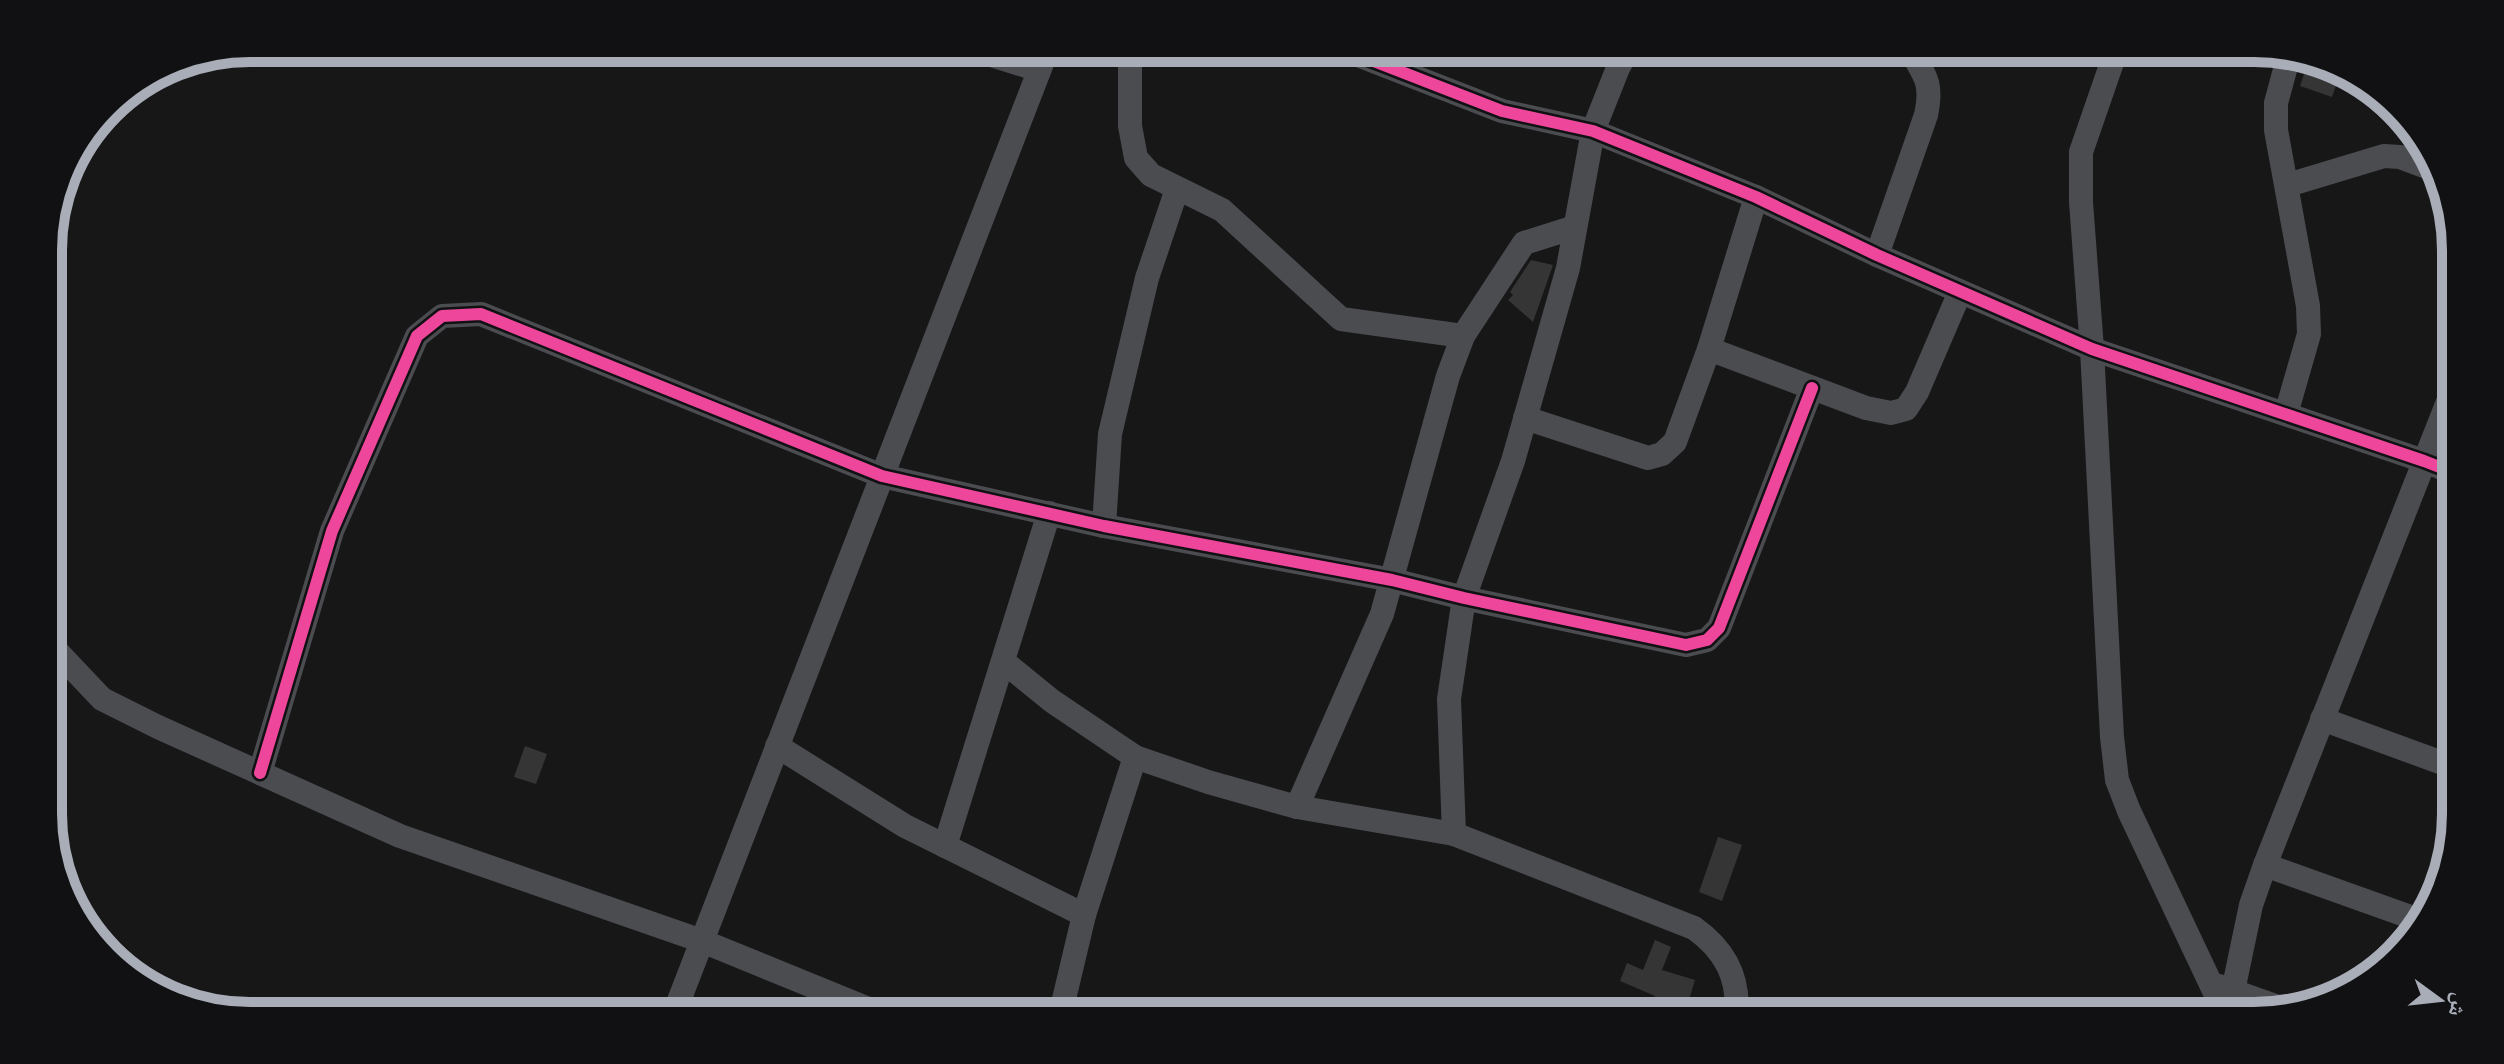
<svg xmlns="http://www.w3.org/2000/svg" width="2504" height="1064" viewBox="0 0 2504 1064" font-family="'Fira Sans','Noto Naskh Arabic',sans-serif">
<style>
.building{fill:#353536}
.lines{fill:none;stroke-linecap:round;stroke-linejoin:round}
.minor{stroke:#4b4c50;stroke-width:24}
.cycleway-casing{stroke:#111113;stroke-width:17}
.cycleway{stroke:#ed469a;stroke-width:12}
.rim{fill:none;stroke:#a8adb8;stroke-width:10}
</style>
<rect width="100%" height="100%" fill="#171717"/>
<g class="building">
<polygon points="2309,59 2331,63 2341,71 2332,97 2300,86"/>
<polygon points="1531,260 1553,265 1533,322 1508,300 1513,295 1510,292"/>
<polygon points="525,746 547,754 536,784 514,777"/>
<polygon points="1718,837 1742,845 1722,901 1699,892"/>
<polygon points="1655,940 1671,947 1662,970 1695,980 1684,1016 1647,1016 1655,996 1620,981 1627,963 1643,970"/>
</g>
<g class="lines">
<g class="minor">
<polyline points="969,48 1039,70"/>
<polyline points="1130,48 1130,126 1136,158 1151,175 1222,210 1341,319 1463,336"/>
<polyline points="1340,48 1502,111 1593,131 1756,197 1877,255 2092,349 2424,461 2455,473"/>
<path d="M1629,48L1618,68L1593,131L1568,268L1513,461L1464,598L1449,699L1454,834L1694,928C1725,950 1740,978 1736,1016"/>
<polyline points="2117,48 2081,152 2081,202 2092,349 2112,737 2117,780 2129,811 2226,1016"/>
<polyline points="2288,185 2384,156 2400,157 2432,169"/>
<path d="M1877,255L1926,115C1933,82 1925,76 1909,48"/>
<polyline points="1709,349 1866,408 1891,413 1906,409 1917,392 1960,292"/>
<polyline points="2286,414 2309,334 2308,306 2276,130 2276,103 2289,55"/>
<polyline points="1525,418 1648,458 1662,454 1675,442 1709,349 1756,197"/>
<polyline points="1104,526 1110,434 1147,278 1177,189"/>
<polyline points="49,643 102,699 158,727 400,836 702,941 886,1016"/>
<polyline points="1004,662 1052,701 1135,757 1208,782 1297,807 1454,834"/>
<polyline points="2322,719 2456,768"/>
<polyline points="777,746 905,826 1084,915"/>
<polyline points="260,773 332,531 417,336 442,316 481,314 882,476 1104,526 1392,580 1464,598 1686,645 1707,640 1719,628 1812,388"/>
<polyline points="1297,807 1382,614 1448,376 1463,336 1524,243 1575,227"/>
<polyline points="945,846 1049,513"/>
<polyline points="2265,865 2419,920"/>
<polyline points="2219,986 2284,1009"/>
<polyline points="2233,991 2251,905 2265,865 2455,384"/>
<polyline points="673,1016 1048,48"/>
<polyline points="1060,1016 1084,915 1135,757"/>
</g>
<g class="cycleway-casing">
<g id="cycleway">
<polyline points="1340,48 1502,111 1593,131 1756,197 1877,255 2092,349 2424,461 2455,473"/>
<polyline points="260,773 332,531 417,336 442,316 481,314 882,476 1104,526 1392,580 1464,598 1686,645 1707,640 1719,628 1812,388"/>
</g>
</g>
<use href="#cycleway" class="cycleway"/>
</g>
<path d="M0 0H2504V1064H0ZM250 62H2254A188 188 0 0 1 2442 250V814A188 188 0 0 1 2254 1002H250A188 188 0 0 1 62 814V250A188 188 0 0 1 250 62Z" fill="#111113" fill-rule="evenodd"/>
<path class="rim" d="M250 62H2254A188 188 0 0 1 2442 250V814A188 188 0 0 1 2254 1002H250A188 188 0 0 1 62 814V250A188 188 0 0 1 250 62Z"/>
<g transform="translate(2440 1000) rotate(105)" stroke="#111113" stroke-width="6" paint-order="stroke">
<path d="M0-6L14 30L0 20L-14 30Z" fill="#a8adb8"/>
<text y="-12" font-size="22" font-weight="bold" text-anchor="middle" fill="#a8adb8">ش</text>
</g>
</svg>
